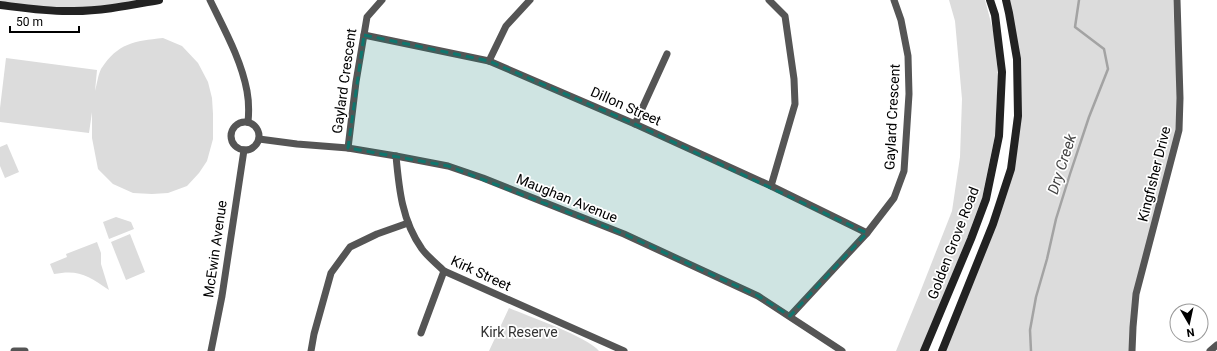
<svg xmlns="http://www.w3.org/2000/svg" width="1217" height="351" viewBox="0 0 1217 351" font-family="Roboto,sans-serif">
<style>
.green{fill:#dcdcdc}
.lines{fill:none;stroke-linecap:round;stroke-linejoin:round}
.stream{stroke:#a3a3a3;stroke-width:2.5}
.minor{stroke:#555;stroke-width:7}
.secondary{stroke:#222;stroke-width:8}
.marked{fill:#0f766e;fill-opacity:0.2;stroke:#0f766e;stroke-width:3;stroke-dasharray:8 5;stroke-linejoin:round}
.labels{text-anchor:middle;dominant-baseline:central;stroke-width:3.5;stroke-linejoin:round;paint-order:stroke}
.street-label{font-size:14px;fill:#000;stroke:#fff}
.park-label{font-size:14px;fill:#333;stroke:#fff}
.water-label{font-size:15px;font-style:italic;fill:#444;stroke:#fff}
</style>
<rect width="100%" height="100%" fill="#fff"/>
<g class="green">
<polygon points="0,0 159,0 74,11 0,5"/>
<polygon points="949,0 985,0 994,34 998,76 995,135 982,198 967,238 921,351 896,351 919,295 952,211 960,157 962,99 955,21"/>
<polygon points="1005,0 1173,0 1179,130 1136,294 1133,351 942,351 1011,169 1017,59"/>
<path d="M163,38L182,46L198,63L208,82L212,98L213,114V139L207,161L199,173L187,186L168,193L152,194L133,193L113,184L98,169L92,138V112L89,133L0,122V108L6,58L97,70L95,91C97,84 98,75 101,69C118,43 134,41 163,38Z"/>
<polygon points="7,144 19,172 5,178 0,166 0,147"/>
<polygon points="116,217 131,222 134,229 109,239 103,222"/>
<polygon points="130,234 145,272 126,280 111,242"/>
<path d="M97,242L101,253V264L109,290C89,276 79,269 54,274L50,264L67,257L66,254Z"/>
<path d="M509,308C528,316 588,337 599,351H489Z"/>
</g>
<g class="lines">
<polyline class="stream" points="1031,351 1030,330 1036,297 1047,259 1056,219 1070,174 1089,117 1108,69 1104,49 1075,27 1079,0"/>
<g class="minor">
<path d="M210,0C224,29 241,59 247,91C249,102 249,112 248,122"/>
<polyline points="769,0 785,16 794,79 795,104 771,186"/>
<polyline points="364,35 489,61 635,124 771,186 867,233"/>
<polyline points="489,61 506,26 530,0"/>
<circle cx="245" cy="136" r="14"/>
<polyline points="635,124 667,54"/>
<polyline points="259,139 297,144 348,148 396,156 448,166 483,178 624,234 758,296 842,351"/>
<polyline points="348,148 356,82 367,17 382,0"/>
<path d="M396,156C399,189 402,221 422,249C428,257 437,264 444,271L624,351"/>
<polyline points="790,316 867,233 894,198 904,171 909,94 908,56 901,20 894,0"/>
<polyline points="421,333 444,271"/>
<polyline points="14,351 25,351"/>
<polyline points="211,351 222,296 244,150"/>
<polyline points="311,351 314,334 331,273 350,247 377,234 408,223"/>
<polyline points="1132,351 1133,327 1136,294 1179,130 1180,98 1177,0"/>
<polyline points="1210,351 1217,345"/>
</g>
<g class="secondary">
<path d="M0,5C24,8 49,12 74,11C103,11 131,5 159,0"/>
<polyline points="924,351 971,239 986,199 999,136 1002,72 995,15 990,0"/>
<polyline points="942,351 993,224 1011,169 1018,116 1017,59 1009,13 1006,0"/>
</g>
</g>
<path class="marked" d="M364,35L489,61L635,124L867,233L790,316L758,296L624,234L448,166L348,148Z"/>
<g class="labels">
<g class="street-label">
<text transform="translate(344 81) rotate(-82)">Gaylard Crescent</text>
<text transform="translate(626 106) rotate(24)">Dillon Street</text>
<text transform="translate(892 117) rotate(-87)">Gaylard Crescent</text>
<text transform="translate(1154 174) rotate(-76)">Kingfisher Drive</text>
<text transform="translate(567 198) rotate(22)">Maughan Avenue</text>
<text transform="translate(953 243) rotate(-69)">Golden Grove Road</text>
<text transform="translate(215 249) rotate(-82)">McEwin Avenue</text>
<text transform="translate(481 273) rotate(25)">Kirk Street</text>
</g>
<g class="park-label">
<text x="519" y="332">Kirk Reserve</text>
</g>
<g class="water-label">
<text transform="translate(1062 164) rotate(-72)">Dry Creek</text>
</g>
</g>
<g transform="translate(1189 323) rotate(171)"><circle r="19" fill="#ffffff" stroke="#999999"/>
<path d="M0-3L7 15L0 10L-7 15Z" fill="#000000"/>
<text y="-6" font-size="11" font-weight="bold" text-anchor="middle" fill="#000000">N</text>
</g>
<path d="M10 26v6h69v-6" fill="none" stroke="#000000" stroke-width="2"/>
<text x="16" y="26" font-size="12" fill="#000000" stroke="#ffffff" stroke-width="3" paint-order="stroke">50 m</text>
</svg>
